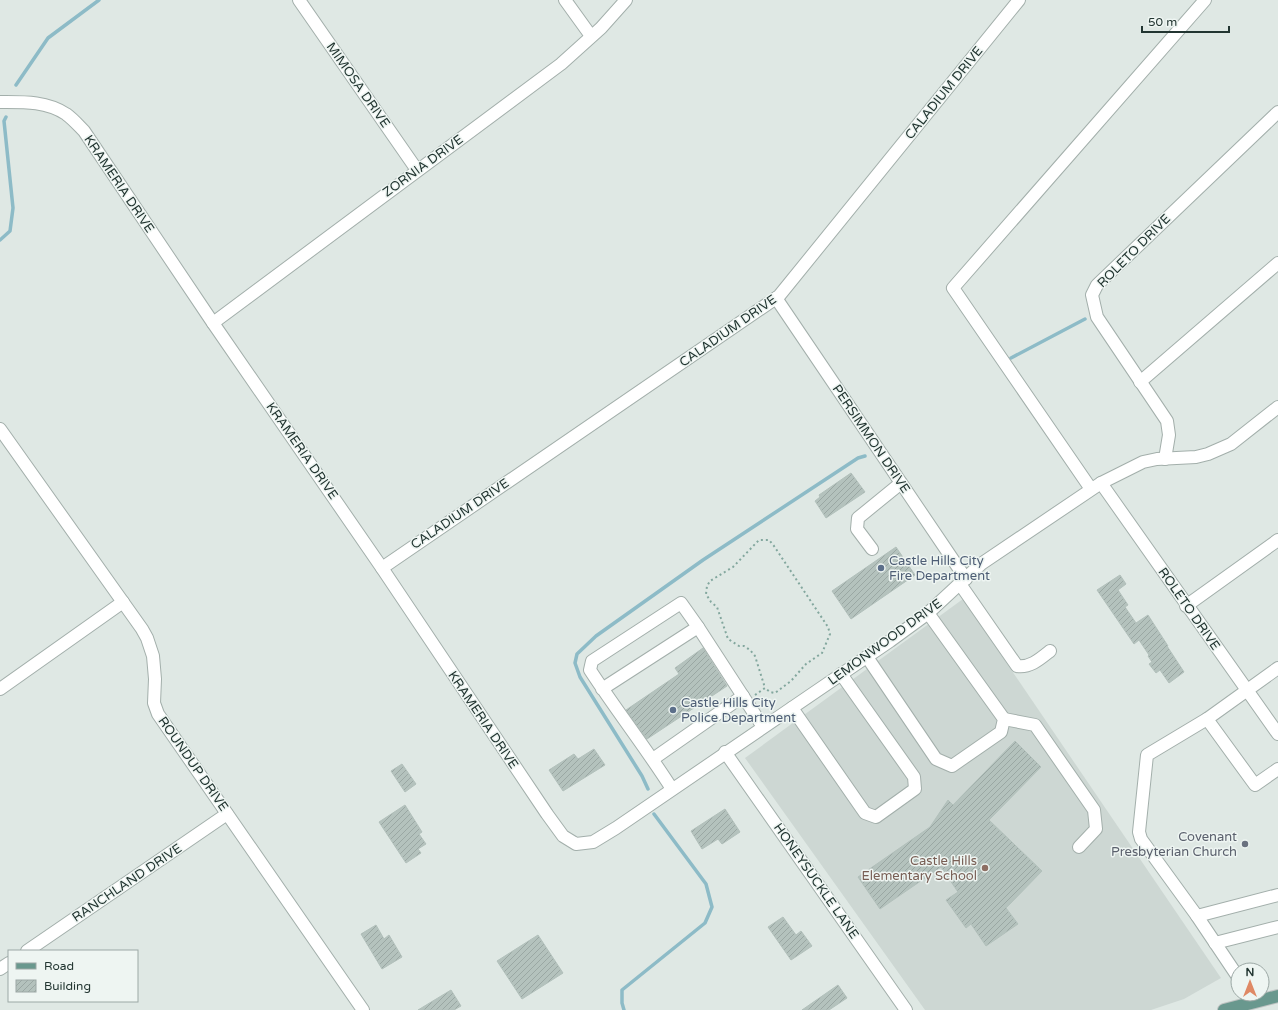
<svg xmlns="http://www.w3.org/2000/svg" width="1278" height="1010" viewBox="0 0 1278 1010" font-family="'Varela Round',sans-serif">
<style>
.built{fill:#cdd7d3}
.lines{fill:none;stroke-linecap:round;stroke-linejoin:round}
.stream{stroke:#8dbbc7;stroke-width:3.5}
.building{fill:url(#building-hatch);stroke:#b2c0bb}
.minor-casing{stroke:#a3afab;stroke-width:14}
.major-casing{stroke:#bdc2c1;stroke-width:14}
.path{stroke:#83a79e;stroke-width:2;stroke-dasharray:2 3;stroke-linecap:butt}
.minor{stroke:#fff;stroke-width:12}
.major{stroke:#69988e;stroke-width:12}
.service-dot{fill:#5c6f8a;stroke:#eef5f2;stroke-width:1.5}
.worship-dot{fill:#6b7280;stroke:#eef5f2;stroke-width:1.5}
.education-dot{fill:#8d6e63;stroke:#eef5f2;stroke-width:1.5}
.labels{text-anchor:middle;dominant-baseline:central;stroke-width:3;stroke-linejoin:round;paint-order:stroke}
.street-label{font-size:13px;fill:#223531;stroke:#eef5f2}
.service-label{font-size:13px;fill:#4e5e75;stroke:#eef5f2;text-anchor:start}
.worship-label{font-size:13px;fill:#5b616d;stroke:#eef5f2;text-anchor:end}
.education-label{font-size:13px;fill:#785e54;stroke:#eef5f2;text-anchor:end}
</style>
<defs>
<pattern id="building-hatch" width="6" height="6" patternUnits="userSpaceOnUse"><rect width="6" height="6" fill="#b4c2bd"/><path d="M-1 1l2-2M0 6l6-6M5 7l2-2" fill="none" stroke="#9aa7a3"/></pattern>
</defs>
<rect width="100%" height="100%" fill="#dfe8e4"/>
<polygon class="built" points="963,599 1221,978 1184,999 1151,1010 925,1010 745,758"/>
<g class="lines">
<g class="stream">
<polyline points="16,85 48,38 99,0"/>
<polyline points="0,240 10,231 13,208 4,121 6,117"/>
<polyline points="1011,358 1085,319"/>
<polyline points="648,789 642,776 580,677 575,663 577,654 596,636 703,560 858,458 865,456"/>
<polyline points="624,1010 622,1003 622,990 705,923 712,907 706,884 654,814"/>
</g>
</g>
<g class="building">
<polygon points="851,473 865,492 826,518 815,501 820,497 819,495"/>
<polygon points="896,547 915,575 851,619 832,591"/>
<polygon points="1120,575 1126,584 1118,590 1128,605 1125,607 1136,623 1148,615 1168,646 1167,646 1184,672 1169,683 1160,670 1156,673 1149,664 1152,662 1148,656 1149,655 1139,640 1134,644 1097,590"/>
<polygon points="703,648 727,686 647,739 626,710 679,674 675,668"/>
<polygon points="1015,741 1041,767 989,820 1042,871 1006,908 1018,924 986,946 971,924 966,928 946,900 958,892 941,867 880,909 858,877 930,827 948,800 953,805"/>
<polygon points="594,749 605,765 563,791 549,770 574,754 578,759"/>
<polygon points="402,764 416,784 405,792 391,771"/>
<polygon points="405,805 422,832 419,834 426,844 418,849 421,853 406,863 379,822"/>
<polygon points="725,809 740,832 722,844 718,839 702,849 691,831"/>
<polygon points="783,917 796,935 801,931 812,946 791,960 768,927"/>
<polygon points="376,925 384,939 389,935 402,957 382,969 361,934"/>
<polygon points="538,935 563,973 522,999 497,961"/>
<polygon points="838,985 847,998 829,1010 802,1010"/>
<polygon points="451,990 461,1006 454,1010 418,1010"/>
</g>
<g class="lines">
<g class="minor-casing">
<g id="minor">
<polyline points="299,0 417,170"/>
<polyline points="565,0 591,36"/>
<path d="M0,102C23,102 46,101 66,114C73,119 79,126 84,131L213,323L382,568L547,814L563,836L576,844L593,842L616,828L890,641L927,614L981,564L1101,483L1143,462L1157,459L1196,457L1208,454L1231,444L1278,407"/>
<polyline points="776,298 966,579"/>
<polyline points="213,323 561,64 601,28 626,0"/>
<polyline points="1140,382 1278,263"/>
<polyline points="0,429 142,629 147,638 153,656 155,679 154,703 158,714 363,1010"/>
<polyline points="1165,459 1169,435 1167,421 1097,317 1092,295 1097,285 1278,112"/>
<polyline points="1101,483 1278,734"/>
<polyline points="1091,489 953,288 1205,0"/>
<polyline points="872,549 857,529 858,518 901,483"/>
<polyline points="382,568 779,296 1019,0"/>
<path d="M960,584L1017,666C1030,668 1040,659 1050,651"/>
<polyline points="1186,606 1278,540"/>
<polyline points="698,627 763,727"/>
<polyline points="867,657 936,759 952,766 1001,732 1004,719 928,613"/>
<polyline points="1278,668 1207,719 1255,785 1278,769"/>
<polyline points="0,689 123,602"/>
<path d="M602,689L698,627L681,603L592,661L590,670C616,710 646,748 672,789"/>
<polyline points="792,708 865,813 876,817 915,789 914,777 841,674"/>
<polyline points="1004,719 1035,725 1094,810 1096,829 1079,847"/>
<polyline points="725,752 906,1010"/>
<polyline points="653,759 743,696"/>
<polyline points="1197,916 1141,839 1139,832 1147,755 1207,719"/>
<polyline points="1215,943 1278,927"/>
<polyline points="27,951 227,814"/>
<polyline points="0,969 9,963"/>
<polyline points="1238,977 1197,916 1278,895"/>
</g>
</g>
<g class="major-casing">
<polyline id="major" points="1224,1010 1278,996"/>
</g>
<polyline class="path" points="755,695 765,688 770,692 775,693 791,681 806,664 822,653 830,634 828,627 774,546 769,540 759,540 733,567 710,581 707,586 706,594 711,602 717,607 728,639 739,646 744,646 750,650 755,656 765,688"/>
<use href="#minor" class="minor"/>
<use href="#major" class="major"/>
</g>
<g class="service-dot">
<circle cx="881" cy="568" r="4"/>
<circle cx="673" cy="710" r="4"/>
</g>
<circle class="worship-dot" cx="1245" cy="844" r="4"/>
<circle class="education-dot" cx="985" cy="868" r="4"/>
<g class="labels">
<g class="street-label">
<text transform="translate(358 85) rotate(55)">MIMOSA DRIVE</text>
<text transform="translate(944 93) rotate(-51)">CALADIUM DRIVE</text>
<text transform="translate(423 166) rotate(-36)">ZORNIA DRIVE</text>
<text transform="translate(119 184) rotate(56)">KRAMERIA DRIVE</text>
<text transform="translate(1134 251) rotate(-45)">ROLETO DRIVE</text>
<text transform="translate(728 331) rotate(-35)">CALADIUM DRIVE</text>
<text transform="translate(871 439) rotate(56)">PERSIMMON DRIVE</text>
<text transform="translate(302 451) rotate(55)">KRAMERIA DRIVE</text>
<text transform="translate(460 514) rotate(-34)">CALADIUM DRIVE</text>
<text transform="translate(1189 609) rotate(55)">ROLETO DRIVE</text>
<text transform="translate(885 642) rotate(-36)">LEMONWOOD DRIVE</text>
<text transform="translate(483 720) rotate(56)">KRAMERIA DRIVE</text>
<text transform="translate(193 764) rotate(55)">ROUNDUP DRIVE</text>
<text transform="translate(816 881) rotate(55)">HONEYSUCKLE LANE</text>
<text transform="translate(127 883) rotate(-34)">RANCHLAND DRIVE</text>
</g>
<g class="service-label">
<text x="889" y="561">Castle Hills City<tspan x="889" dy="15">Fire Department</tspan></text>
<text x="681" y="703">Castle Hills City<tspan x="681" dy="15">Police Department</tspan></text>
</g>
<g class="worship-label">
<text x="1237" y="837">Covenant<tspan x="1237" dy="15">Presbyterian Church</tspan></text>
</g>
<g class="education-label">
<text x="977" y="861">Castle Hills<tspan x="977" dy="15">Elementary School</tspan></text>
</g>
</g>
<rect x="8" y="950" width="130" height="52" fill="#eef5f2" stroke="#9ca8a5"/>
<rect x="16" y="963" width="20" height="6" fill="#69988e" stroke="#9ca8a5"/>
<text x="44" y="970" font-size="12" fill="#223531">Road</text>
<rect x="16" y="980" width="20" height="12" fill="url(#building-hatch)" stroke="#9ca8a5"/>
<text x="44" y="990" font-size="12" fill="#223531">Building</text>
<g transform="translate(1250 982)"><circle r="19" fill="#eef5f2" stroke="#9ca8a5"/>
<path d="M0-3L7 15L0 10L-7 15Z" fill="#df8965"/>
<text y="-6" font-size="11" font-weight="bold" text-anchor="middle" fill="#223531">N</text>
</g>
<path d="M1142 26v6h87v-6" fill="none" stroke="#223531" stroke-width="2"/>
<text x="1148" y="26" font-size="12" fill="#223531" stroke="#eef5f2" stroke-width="3" paint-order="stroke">50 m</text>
</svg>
